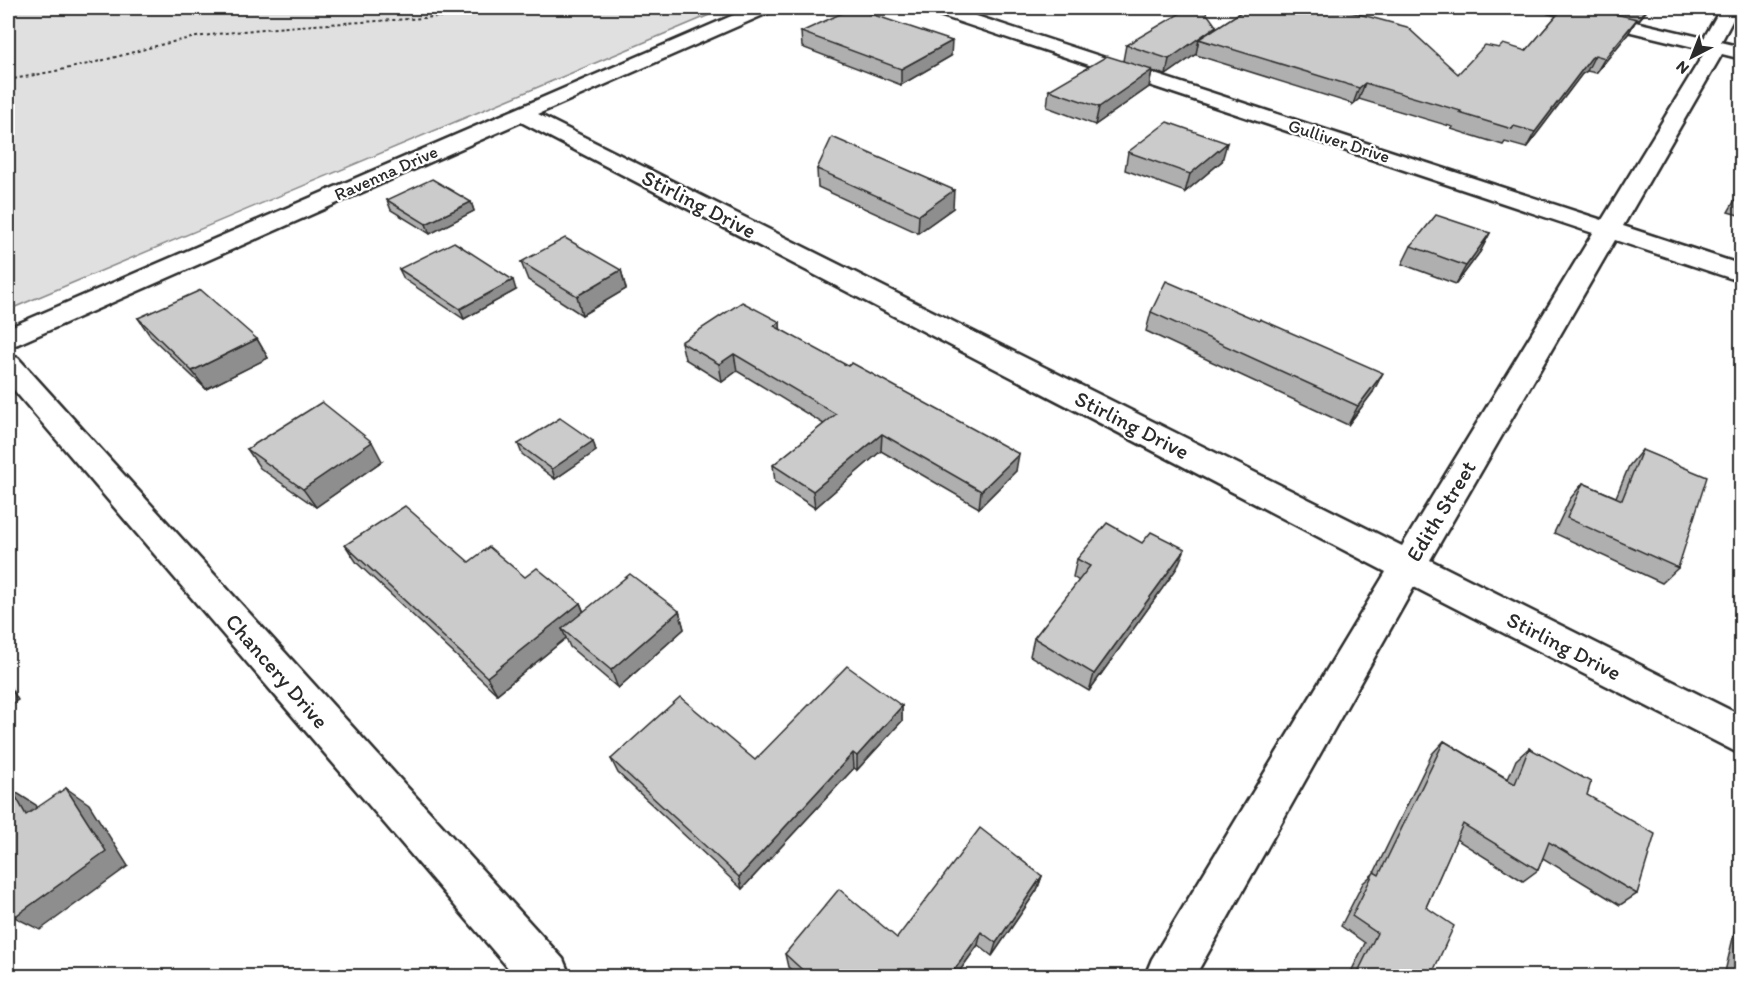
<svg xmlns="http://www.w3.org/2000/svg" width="1749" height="984" viewBox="0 0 1749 984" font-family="Itim,sans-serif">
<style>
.green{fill:#e0e0e0;stroke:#868686;stroke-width:1.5}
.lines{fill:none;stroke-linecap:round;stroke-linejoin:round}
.street-casing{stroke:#2b2b2b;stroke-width:5}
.path{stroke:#2b2b2b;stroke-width:2;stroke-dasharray:3 3;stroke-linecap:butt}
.street{fill:#fff;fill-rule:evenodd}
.wall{fill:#afafaf;stroke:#2b2b2b;stroke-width:1.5}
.shaded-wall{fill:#8e8e8e;stroke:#2b2b2b;stroke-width:1.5}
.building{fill:#cbcbcb;stroke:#2b2b2b;stroke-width:1.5}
.labels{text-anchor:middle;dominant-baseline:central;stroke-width:4.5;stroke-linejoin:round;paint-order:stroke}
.far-street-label{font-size:18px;fill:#2b2b2b;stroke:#fff}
.street-label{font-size:22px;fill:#2b2b2b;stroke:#fff}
</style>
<rect width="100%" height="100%" fill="#fff"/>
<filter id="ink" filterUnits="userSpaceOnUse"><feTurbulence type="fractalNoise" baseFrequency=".0167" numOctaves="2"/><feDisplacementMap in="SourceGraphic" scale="12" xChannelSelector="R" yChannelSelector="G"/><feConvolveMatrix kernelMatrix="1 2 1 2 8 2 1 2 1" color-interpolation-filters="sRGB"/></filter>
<g filter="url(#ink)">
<polygon class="green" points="8,8 726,8 8,310"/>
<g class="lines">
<g class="street-casing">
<g id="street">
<polygon points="750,8 773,8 770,12 538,114 1402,546 1593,233 930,12 927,8 952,8 1602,220 1706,50 1548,12 1545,8 1575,8 1704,38 1721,8 1739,8 1721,42 1742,47 1742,59 1722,54 1623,226 1742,265 1742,282 1615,240 1430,560 1742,716 1742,755 1414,587 1195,976 1145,976 1152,959 1386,572 521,122 18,344 8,347 8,328"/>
<polygon points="8,355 18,358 563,959 570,976 515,976 8,383"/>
</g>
</g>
<path class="path" d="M8,80C35,75 62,70 88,64C127,55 164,42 203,36C308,21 415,23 520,8"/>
<use href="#street" class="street"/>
</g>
<g class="wall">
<polygon points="1247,8 1356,8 1350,12 1458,74 1499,48 1526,51 1563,8 1649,8 1639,20 1636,20 1628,34 1596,73 1587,71 1582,74 1526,148 1505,142 1503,145 1451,129 1453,127 1359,99 1353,104 1196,55 1196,54 1166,75 1152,71 1149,87 1095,125 1047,107 1049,90 1123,61 1126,45 1215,29"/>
<polygon points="801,32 951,56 901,85 802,47"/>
<polygon points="1128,152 1222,161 1185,192 1125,170"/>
<polygon points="817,169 953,208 918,233 818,187"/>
<polygon points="1742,188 1742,216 1728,212"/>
<polygon points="387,200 471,202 474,211 430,234 391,210"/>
<polygon points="1490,233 1480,252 1456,284 1402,264 1411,246"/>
<polygon points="521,262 621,270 626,289 582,315 528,280"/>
<polygon points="399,269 516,290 464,319 404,279"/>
<polygon points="1151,312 1259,321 1373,392 1348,425 1146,331"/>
<polygon points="138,318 257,339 268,358 206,389 151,337"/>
<polygon points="780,322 780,329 1016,471 979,508 881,451 815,508 775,482 773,465 824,424 737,371 722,382 685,359 681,342"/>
<polygon points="593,441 596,451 555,479 522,454 518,444"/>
<polygon points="247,449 382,461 316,507 260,468"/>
<polygon points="1642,450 1678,568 1662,583 1554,533 1570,499 1583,483 1616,497 1629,466"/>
<polygon points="345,545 469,562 525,577 580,603 584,612 679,611 684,629 618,688 570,647 566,638 497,694 357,563"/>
<polygon points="1077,559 1177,568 1089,691 1030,656 1034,638 1079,581 1073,577"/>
<polygon points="902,706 902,721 857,770 854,768 742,889 618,773 611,759 755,760"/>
<polygon points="1444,741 1508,779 1516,760 1529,748 1587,795 1637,894 1620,905 1543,858 1538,870 1523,881 1456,839 1426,907 1431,976 1349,976 1365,943 1341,926 1363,883 1374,873 1432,754"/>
<polygon points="1042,876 1037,890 992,956 978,945 956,976 798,976 788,967 785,954 897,938"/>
<polygon points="1742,900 1742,976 1724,976"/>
</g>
<g class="shaded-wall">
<polygon points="1343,8 1356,8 1335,24 1340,9"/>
<polygon points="1646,8 1649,8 1639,20"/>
<polygon points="1637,19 1628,34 1596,73 1605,58"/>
<polygon points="1216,26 1211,43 1199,39 1196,54 1166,75 1169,59"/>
<polygon points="952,41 951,56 901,85 901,69"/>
<polygon points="1595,55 1587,71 1582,74 1526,148 1535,132 1591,58"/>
<polygon points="1152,70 1149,87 1095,125 1099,107"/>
<polygon points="1365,83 1359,99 1353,104 1359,88"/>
<polygon points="1227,143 1222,161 1185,192 1190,174"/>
<polygon points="954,190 953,208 918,233 919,215"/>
<polygon points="471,202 474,211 430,234 426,224"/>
<polygon points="1490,233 1480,252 1456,284 1466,266"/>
<polygon points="621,270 626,289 582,315 577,296"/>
<polygon points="513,280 516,290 464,319 460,309"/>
<polygon points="780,322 781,339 774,326"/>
<polygon points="257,339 268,358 206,389 192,371"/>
<polygon points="734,354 737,371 722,382 719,364"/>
<polygon points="1383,373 1373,392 1348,425 1358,406"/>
<polygon points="882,434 881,451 815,508 813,491"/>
<polygon points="593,441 596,451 555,479 552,469"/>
<polygon points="372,442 382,461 316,507 303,489"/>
<polygon points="1019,454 1016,471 979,508 981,491"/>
<polygon points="1185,549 1177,568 1089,691 1094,674"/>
<polygon points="580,603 587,621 562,629 566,638 497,694 487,677"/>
<polygon points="679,611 684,629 618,688 611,670"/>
<polygon points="8,683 18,700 8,706"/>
<polygon points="902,706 902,721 857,770 857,756"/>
<polygon points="853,753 854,768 742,889 739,877"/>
<polygon points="66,788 89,804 128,866 40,930 14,917"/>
<polygon points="12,790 36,805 50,830 26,815"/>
<polygon points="1042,876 1037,890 992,956 996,943"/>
<polygon points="981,932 978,945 956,976 950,976"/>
</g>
<g class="building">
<polygon points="853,8 952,41 901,69 801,32"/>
<polygon points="1189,8 1203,8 1216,26 1169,59 1126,45"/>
<polygon points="1247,8 1343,8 1340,9 1407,27 1458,74 1485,45 1499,48 1503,44 1526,51 1563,8 1589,8 1637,19 1605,58 1595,55 1591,58 1535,132 1514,126 1512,129 1459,113 1461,111 1365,83 1359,88 1199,39"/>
<polygon points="1107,56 1152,70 1099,107 1049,90"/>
<polygon points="1167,122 1227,143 1190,174 1128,152"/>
<polygon points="832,137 954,190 919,215 817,169"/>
<polygon points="432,179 471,202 426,224 387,200"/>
<polygon points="1436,215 1490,233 1466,266 1411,246"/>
<polygon points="565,238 621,270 577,296 521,262"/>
<polygon points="454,242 513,280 460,309 399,269"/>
<polygon points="1166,281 1259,321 1260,319 1383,373 1358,406 1151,312"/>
<polygon points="201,290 257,339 192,371 138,318"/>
<polygon points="742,302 780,322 774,326 848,366 852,363 1019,454 981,491 882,434 813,491 773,465 836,414 734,354 719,364 681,342"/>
<polygon points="322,402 372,442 303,489 247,449"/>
<polygon points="560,418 593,441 552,469 518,444"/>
<polygon points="1642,450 1707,477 1678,568 1567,518 1583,483 1622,500"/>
<polygon points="405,506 469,562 489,547 525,577 537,568 580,603 487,677 345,545"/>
<polygon points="1107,523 1142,543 1151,532 1185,549 1094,674 1034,638 1090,566 1077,559"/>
<polygon points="630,574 679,611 611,670 562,629"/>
<polygon points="847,666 902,706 857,756 853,753 739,877 611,759 680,697 755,760"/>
<polygon points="1444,741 1515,784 1529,748 1591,782 1587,795 1655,834 1637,894 1549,842 1538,870 1463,824 1426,907 1454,926 1431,976 1356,976 1377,933 1352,916 1374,872 1379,875"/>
<polygon points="66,788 106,851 14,917 8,904 8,793 12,790 26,815"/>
<polygon points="980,828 1042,876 996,943 981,932 950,976 809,976 785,954 839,889 897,938"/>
</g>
</g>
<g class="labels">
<g class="far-street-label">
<text transform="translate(1339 141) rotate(18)">Gulliver Drive</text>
<text transform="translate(386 173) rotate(-24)">Ravenna Drive</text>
</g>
<g class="street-label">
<text transform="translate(699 204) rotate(27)">Stirling Drive</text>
<text transform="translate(1132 425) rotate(27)">Stirling Drive</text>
<text transform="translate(1441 511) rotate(-59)">Edith Street</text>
<text transform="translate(1564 646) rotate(27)">Stirling Drive</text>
<text transform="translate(277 671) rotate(49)">Chancery Drive</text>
</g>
</g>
<rect width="1749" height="984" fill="none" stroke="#fff" stroke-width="30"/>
<rect x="15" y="15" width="1719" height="954" fill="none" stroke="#2b2b2b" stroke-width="2" filter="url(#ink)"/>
<g transform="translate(1692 57) rotate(222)" stroke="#ffffff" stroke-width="4.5" paint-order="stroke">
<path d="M0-4.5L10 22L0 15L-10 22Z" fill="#2b2b2b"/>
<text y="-9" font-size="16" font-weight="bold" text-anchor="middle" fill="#2b2b2b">N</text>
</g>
</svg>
